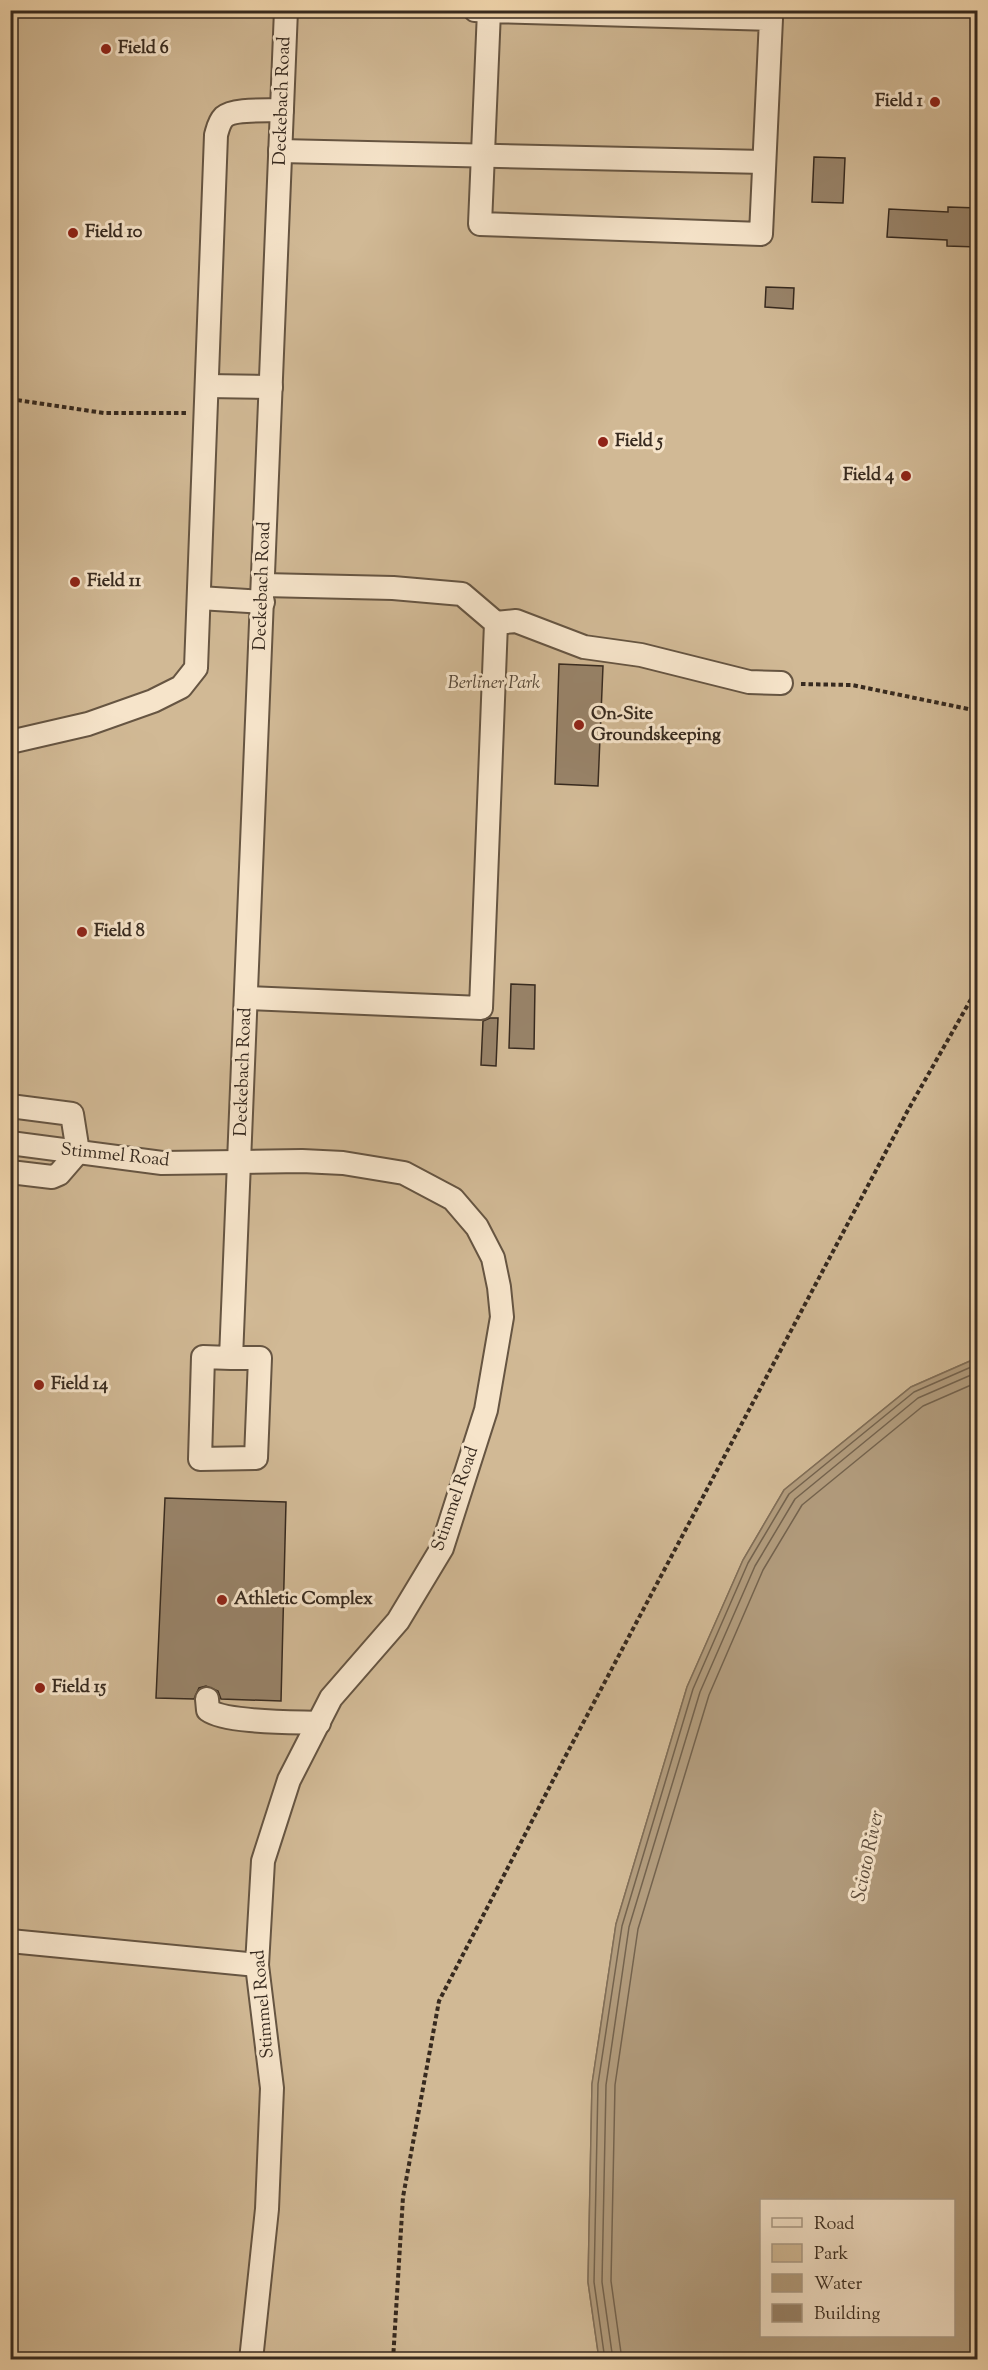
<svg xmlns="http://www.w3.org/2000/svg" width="988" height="2370" viewBox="0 0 988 2370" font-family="'Sorts Mill Goudy',serif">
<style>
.green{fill:#d1b995;stroke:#84725a;stroke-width:1.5}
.water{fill:#b29c7d;stroke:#816e57;stroke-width:1.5;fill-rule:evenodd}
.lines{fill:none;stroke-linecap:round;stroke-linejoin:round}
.shore{stroke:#74634e;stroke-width:1.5}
.building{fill:#988369;stroke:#372a1f;stroke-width:1.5}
.minor-casing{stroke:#665542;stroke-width:26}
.path{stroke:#372a1f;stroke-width:4;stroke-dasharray:4.5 3;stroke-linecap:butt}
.minor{stroke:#f6e4ca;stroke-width:22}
.poi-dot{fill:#8f2418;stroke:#f6e4ca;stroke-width:2}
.labels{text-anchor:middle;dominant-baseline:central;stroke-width:6;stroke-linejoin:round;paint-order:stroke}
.poi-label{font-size:18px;font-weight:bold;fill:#372a1f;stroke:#f6e4ca;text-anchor:start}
.street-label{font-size:18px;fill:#372a1f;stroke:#f6e4ca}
.park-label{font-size:18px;font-style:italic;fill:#564737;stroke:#f6e4ca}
.water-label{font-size:20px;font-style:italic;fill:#5c4c3b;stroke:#f6e4ca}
</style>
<rect width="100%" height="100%" fill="#f1d6ad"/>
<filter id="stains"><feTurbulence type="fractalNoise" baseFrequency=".00333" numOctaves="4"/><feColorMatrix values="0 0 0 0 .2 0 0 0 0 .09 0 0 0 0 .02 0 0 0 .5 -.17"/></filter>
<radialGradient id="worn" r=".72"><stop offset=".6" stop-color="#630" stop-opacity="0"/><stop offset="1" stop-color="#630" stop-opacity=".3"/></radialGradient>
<polygon class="green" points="11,11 977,11 977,1358 911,1387 784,1490 743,1560 687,1687 616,1924 592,2084 588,2282 599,2359 11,2360"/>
<path class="water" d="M977,1358V2359H599L588,2282L592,2084L616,1924L687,1687L743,1560L784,1490L911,1387ZM762,2200H954V2336H762Z"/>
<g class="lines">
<g class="shore">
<polyline points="605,2360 594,2282 598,2084 622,1926 693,1689 748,1563 789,1494 914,1392 978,1364"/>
<polyline points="613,2360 602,2282 606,2085 629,1927 700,1692 755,1566 795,1499 918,1398 978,1372"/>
<polyline points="622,2360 611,2281 615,2085 638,1929 709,1695 763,1570 802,1505 923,1406 978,1382"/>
</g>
</g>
<g class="building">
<polygon points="814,157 845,158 843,203 812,202"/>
<polygon points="948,207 978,208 978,247 947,246 947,240 887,237 889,209 948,212"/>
<polygon points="766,287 794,288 793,309 765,307"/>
<polygon points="559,664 603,666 598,786 555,784"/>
<polygon points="511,984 535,985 534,1049 509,1048"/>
<polygon points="490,1018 498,1018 496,1066 481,1065 483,1021"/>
<polygon points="165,1498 286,1502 281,1701 221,1699 218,1691 206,1686 199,1688 194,1699 156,1698"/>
</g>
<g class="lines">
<g class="minor-casing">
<g id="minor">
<polyline points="475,10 489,11 771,19 761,234 480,224 489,11 489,10"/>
<polyline points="280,151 764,162"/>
<polyline points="207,386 271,387"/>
<polyline points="199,598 263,602"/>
<polyline points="496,623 516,621 584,647 641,655 749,682 781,683"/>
<path d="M10,742L88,724L153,701L181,687L196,668L216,135C218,128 219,122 224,117C234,108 269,111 282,110"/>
<polyline points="247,998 481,1008 496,623 462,594 393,588 263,585"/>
<polyline points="10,1106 72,1114 78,1152 59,1174 52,1177 10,1172"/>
<polyline points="10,1143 162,1163 302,1161 343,1163 404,1173 453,1199 477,1227 493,1258 499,1287 502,1317 486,1410 442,1548 398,1621 331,1698 289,1780 263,1861 257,1965 272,2088 267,2209 251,2360"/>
<polyline points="231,1358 260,1358 256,1458 200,1459 203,1357 231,1358 286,10"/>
<path d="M207,1699L208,1710C226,1723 294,1722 319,1723"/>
<polyline points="10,1941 257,1965"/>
</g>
</g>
<g class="path">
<polyline points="10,399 104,413 186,413"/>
<polyline points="801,684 852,685 978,711"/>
<polyline points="393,2360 403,2197 439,2001 564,1759 908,1110 978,987"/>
</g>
<use href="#minor" class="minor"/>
</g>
<g class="poi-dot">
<circle cx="106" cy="49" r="6"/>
<circle cx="935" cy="102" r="6"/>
<circle cx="73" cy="233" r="6"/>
<circle cx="603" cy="442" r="6"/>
<circle cx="906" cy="476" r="6"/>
<circle cx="75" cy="582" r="6"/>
<circle cx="579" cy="725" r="6"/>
<circle cx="82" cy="932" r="6"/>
<circle cx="39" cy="1385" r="6"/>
<circle cx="222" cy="1600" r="6"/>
<circle cx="40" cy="1688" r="6"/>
</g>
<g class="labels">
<g class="poi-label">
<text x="118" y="49">Field 6</text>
<text x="923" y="102" text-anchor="end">Field 1</text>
<text x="85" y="233">Field 10</text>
<text x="615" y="442">Field 5</text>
<text x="894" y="476" text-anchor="end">Field 4</text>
<text x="87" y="582">Field 11</text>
<text x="591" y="715">On-Site<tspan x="591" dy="21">Groundskeeping</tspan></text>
<text x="94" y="932">Field 8</text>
<text x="51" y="1385">Field 14</text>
<text x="234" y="1600">Athletic Complex</text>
<text x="52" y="1688">Field 15</text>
</g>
<g class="street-label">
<text transform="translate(283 101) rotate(-88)">Deckebach Road</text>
<text transform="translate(263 586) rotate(-88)">Deckebach Road</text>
<text transform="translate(244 1072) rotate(-88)">Deckebach Road</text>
<text transform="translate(115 1156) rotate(6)">Stimmel Road</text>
<text transform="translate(456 1499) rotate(-71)">Stimmel Road</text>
<text transform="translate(264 2004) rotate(-95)">Stimmel Road</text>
</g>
<g class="park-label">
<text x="494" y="684">Berliner Park</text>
</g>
<g class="water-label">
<text transform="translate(869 1856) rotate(-78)">Scioto River</text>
</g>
</g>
<rect width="988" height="2370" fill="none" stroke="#f1d6ad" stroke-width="36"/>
<rect x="12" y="12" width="964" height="2346" fill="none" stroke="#372a1f" stroke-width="3"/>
<rect x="18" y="18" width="952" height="2334" fill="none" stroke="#372a1f" stroke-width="1.5"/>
<rect x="760" y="2199" width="195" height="138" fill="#f6e4ca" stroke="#aa9a86" stroke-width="1.5"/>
<rect x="772" y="2218" width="30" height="9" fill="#f6e4ca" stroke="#aa9a86" stroke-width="1.5"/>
<text x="814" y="2229" font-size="18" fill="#372a1f">Road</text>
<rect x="772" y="2244" width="30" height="18" fill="#d1b995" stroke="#aa9a86" stroke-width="1.5"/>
<text x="814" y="2259" font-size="18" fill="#372a1f">Park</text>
<rect x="772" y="2274" width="30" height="18" fill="#b29c7d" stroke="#aa9a86" stroke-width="1.5"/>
<text x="814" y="2289" font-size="18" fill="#372a1f">Water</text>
<rect x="772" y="2304" width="30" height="18" fill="#988369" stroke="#aa9a86" stroke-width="1.5"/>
<text x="814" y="2319" font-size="18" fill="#372a1f">Building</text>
<rect width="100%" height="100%" filter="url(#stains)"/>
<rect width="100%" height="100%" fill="url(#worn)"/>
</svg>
